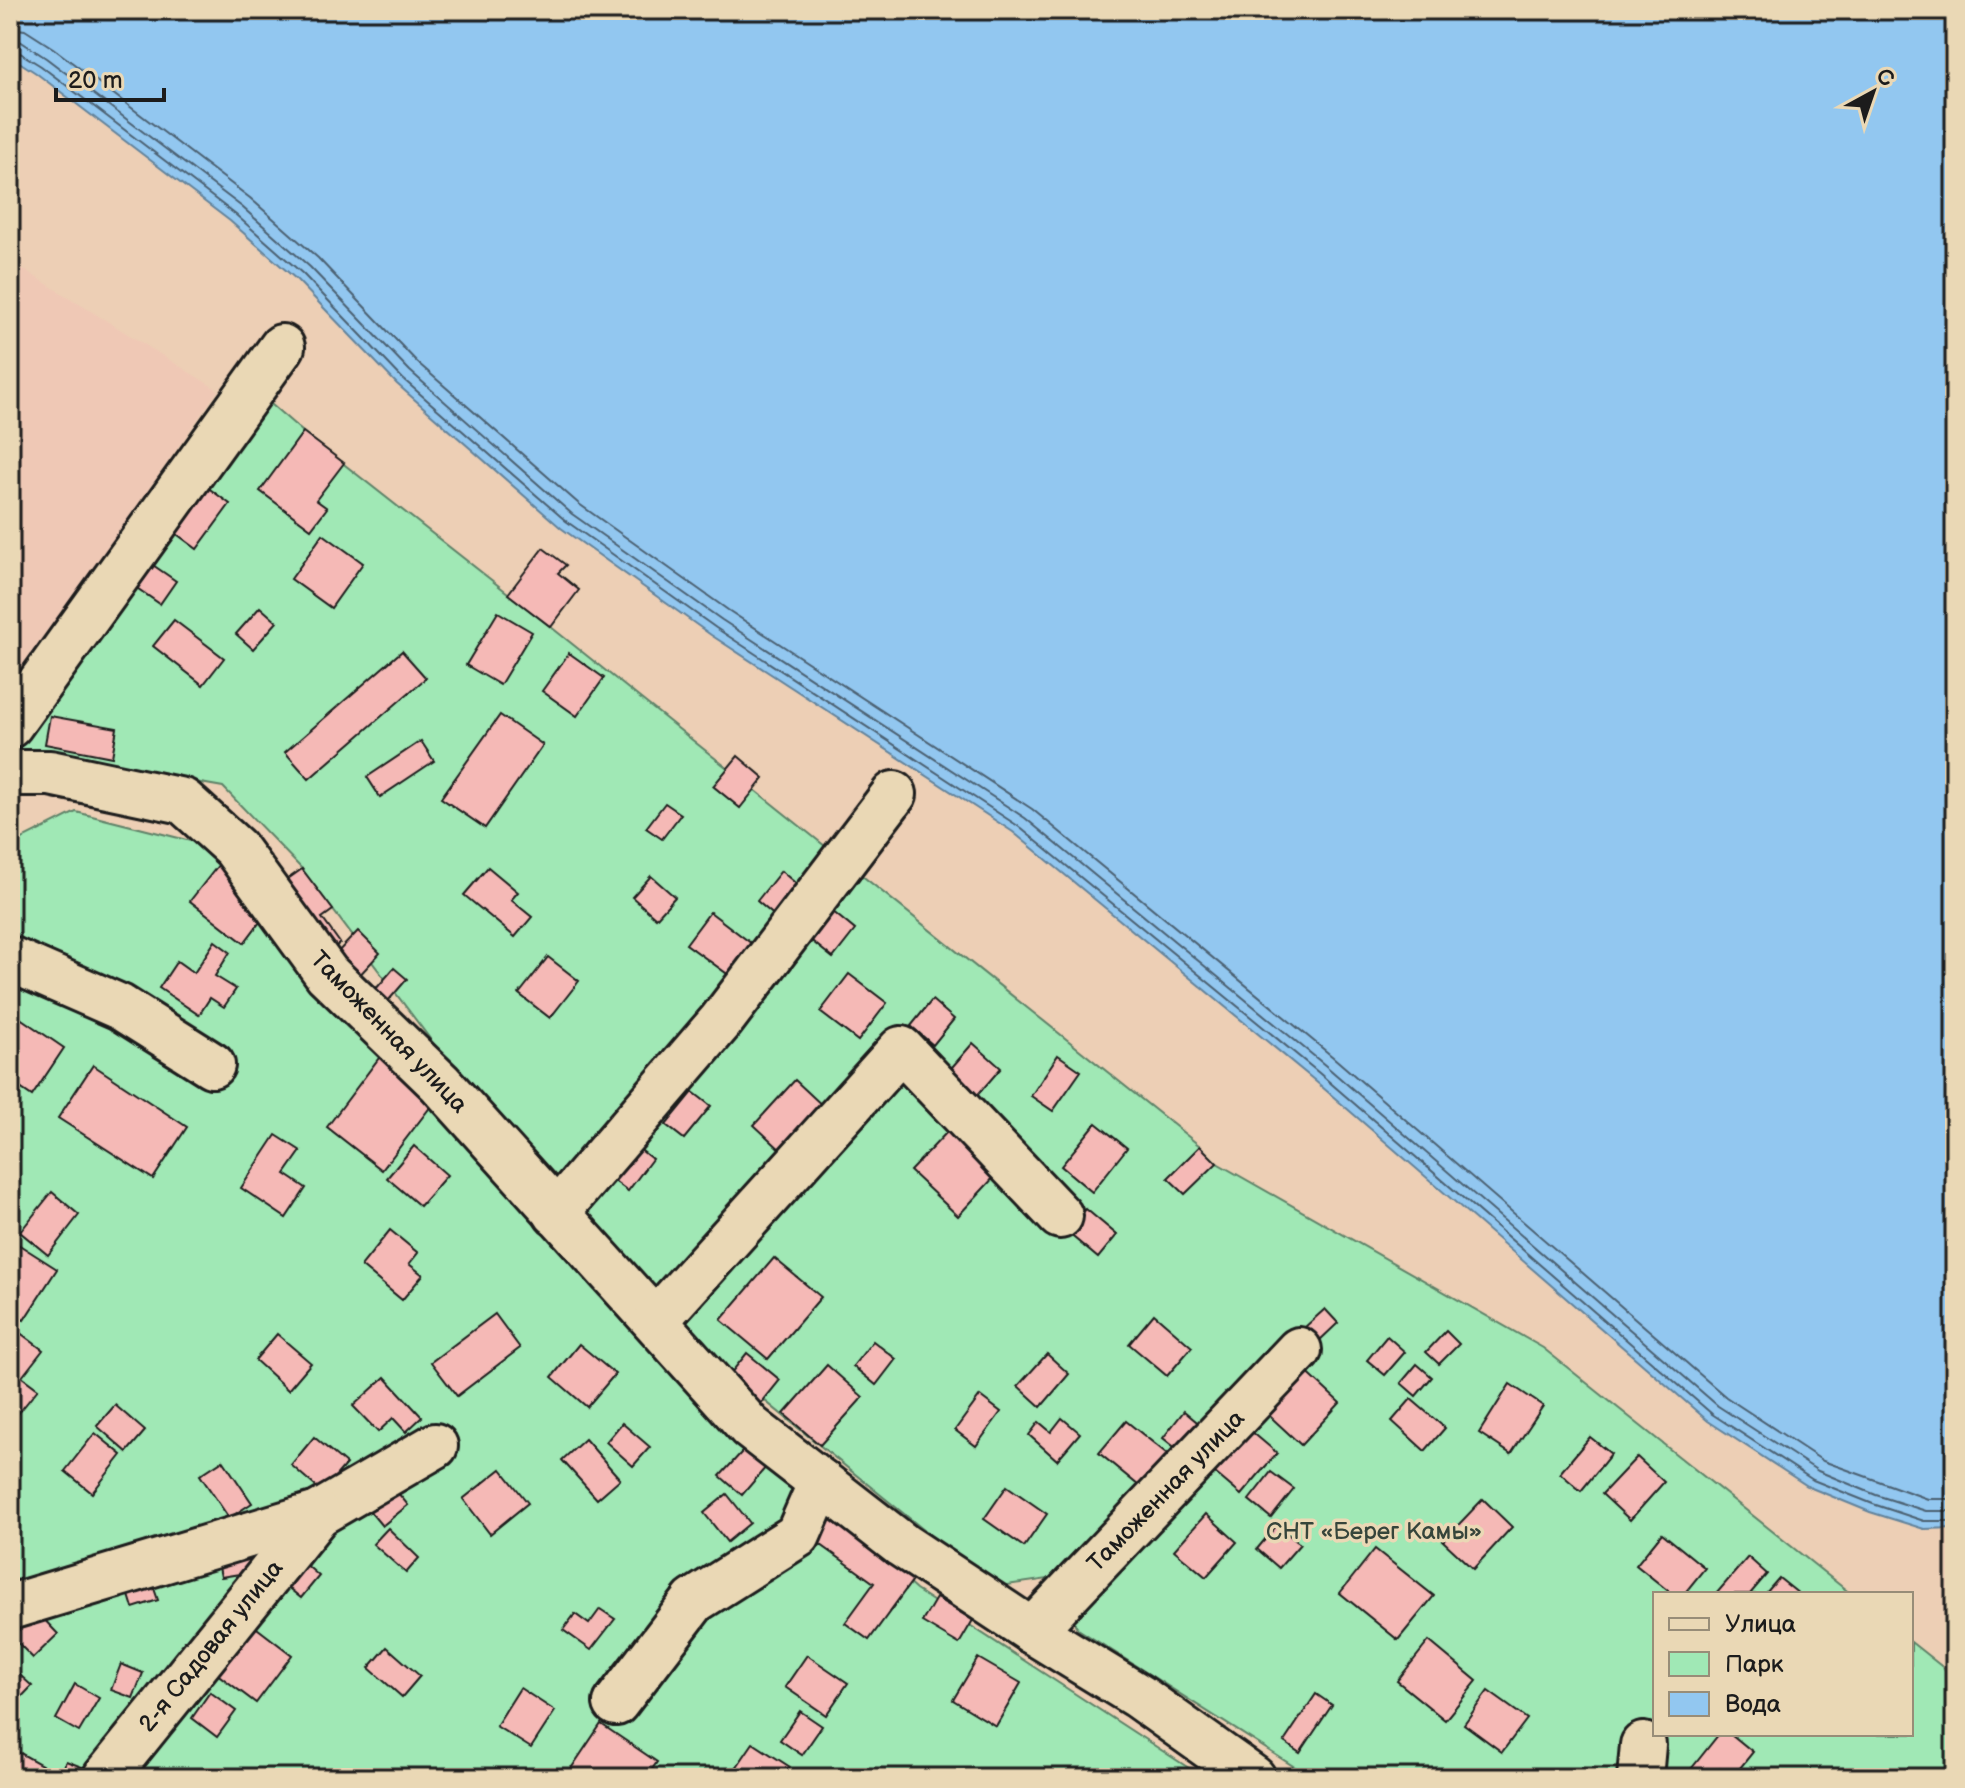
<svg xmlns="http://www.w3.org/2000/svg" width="1965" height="1788" viewBox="0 0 1965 1788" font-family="'Balsamiq Sans',sans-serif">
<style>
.built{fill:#efc8b5}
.green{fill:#a0e8b5;stroke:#5e8268;stroke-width:2}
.water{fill:#92c7f0;stroke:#63839b;stroke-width:2}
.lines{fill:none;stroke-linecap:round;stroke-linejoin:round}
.shore{stroke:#4b6071;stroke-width:2}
.building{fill:#f5b9b6;stroke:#1c1c1c;stroke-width:2}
.minor-casing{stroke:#1c1c1c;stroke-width:50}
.minor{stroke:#ead8b5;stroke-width:44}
.labels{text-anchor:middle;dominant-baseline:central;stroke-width:7;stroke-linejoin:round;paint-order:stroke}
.street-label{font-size:24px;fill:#1c1c1c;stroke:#ead8b5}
.park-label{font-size:24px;fill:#36453b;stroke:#ead8b5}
</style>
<rect width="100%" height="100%" fill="#edcfb5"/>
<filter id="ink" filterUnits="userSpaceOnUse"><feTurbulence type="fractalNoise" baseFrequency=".0125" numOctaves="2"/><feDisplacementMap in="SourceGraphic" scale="16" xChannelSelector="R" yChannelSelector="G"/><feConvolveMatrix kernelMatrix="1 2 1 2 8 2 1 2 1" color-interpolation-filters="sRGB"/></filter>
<g filter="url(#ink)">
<polygon class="built" points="10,261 218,390 26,665 10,666"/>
<g class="green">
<polygon points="264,398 303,432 551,627 1200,1146 1217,1163 1543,1348 1851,1594 1655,1594 1655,1734 1911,1734 1911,1642 1955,1677 1955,1778 1312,1778 1078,1629 1048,1579 994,1587 663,1318 452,1068 302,869 223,787 14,750"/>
<polygon points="76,812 234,852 447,1095 658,1359 916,1590 1204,1778 10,1778 10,845"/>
</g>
<polygon class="water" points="10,10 1955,10 1955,1528 1924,1529 1870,1512 1809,1487 1708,1421 1314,1080 1013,832 711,635 561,528 397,384 297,280 230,221 36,73 10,56"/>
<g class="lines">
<g class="shore">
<polyline points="10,28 25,30 53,48 250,198 318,258 418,363 579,504 728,610 1032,809 1333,1057 1726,1397 1823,1461 1928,1499 1955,1499"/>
<polyline points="10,40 20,41 46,58 242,207 310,267 410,371 572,514 722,620 1025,818 1326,1066 1718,1406 1818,1471 1876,1495 1926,1511 1955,1511"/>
<polyline points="10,50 17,51 41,66 236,215 303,274 403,379 566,521 716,628 1018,826 1319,1073 1712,1414 1813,1480 1873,1504 1924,1521 1955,1521"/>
</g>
</g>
<g class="building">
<polygon points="303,432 344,463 316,500 327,508 311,529 260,491"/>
<polygon points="203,484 230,504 197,549 170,529"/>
<polygon points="323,534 363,563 331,608 291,579"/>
<polygon points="543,548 566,565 558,573 579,590 551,627 508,594"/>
<polygon points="147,561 176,581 160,604 131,584"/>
<polygon points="260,607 277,622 253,649 236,634"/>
<polygon points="498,612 532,632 500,685 466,665"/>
<polygon points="174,620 224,658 203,685 153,646"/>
<polygon points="402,651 426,678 309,779 285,752"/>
<polygon points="569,653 604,678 577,716 542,691"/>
<polygon points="500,715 543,745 485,828 441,798"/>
<polygon points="50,716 117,728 112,757 45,744"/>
<polygon points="421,741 434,761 380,797 367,777"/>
<polygon points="738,756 764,778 740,808 713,786"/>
<polygon points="665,803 681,814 662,839 646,828"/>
<polygon points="223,859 269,910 244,943 190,901"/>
<polygon points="488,867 518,892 511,900 532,917 515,937 464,895"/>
<polygon points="302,869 333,910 322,918 340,943 327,953 278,886"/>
<polygon points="781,871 806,892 782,922 757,901"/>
<polygon points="651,876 675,897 656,918 632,897"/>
<polygon points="826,906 855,930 833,958 803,934"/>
<polygon points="710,912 756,947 733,978 686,944"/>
<polygon points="358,931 380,953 356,979 333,957"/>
<polygon points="215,941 230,952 215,976 236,989 224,1007 210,998 199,1015 159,988 177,961 194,973"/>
<polygon points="548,957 579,981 550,1018 519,994"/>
<polygon points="394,968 407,979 382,1008 369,997"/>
<polygon points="849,974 887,1003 858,1041 820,1012"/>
<polygon points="932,1000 954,1019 933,1045 911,1026"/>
<polygon points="10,1011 64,1048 32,1096 10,1081"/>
<polygon points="973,1043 1001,1068 974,1099 946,1074"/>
<polygon points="385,1050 441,1093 382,1170 327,1127"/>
<polygon points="1058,1055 1081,1071 1053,1111 1031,1096"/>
<polygon points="93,1065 187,1127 153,1179 58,1118"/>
<polygon points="795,1080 825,1108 784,1153 754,1125"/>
<polygon points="693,1092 711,1106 684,1139 666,1125"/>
<polygon points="1096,1123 1127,1148 1092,1192 1061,1166"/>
<polygon points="949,1130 997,1174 958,1216 910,1171"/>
<polygon points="276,1135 301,1151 285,1174 306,1188 286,1218 241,1188"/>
<polygon points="633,1144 652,1159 628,1191 609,1177"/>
<polygon points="414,1146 447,1175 420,1206 387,1178"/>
<polygon points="1200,1146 1217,1163 1185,1194 1168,1178"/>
<polygon points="52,1192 79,1215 48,1255 20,1232"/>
<polygon points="1086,1209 1117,1235 1098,1258 1067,1232"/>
<polygon points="390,1230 418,1253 409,1264 423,1275 402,1300 361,1266"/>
<polygon points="10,1239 57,1269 24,1320 10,1311"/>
<polygon points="774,1258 821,1297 768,1359 721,1320"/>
<polygon points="1325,1309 1338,1323 1319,1341 1305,1327"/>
<polygon points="495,1314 520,1348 457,1396 431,1362"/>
<polygon points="1154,1314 1192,1347 1167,1376 1129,1344"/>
<polygon points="1446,1331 1459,1344 1439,1364 1426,1352"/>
<polygon points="19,1332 43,1350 22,1377 38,1389 10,1424 10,1343"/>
<polygon points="277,1334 311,1363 288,1390 255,1360"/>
<polygon points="1387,1336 1405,1352 1385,1375 1367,1360"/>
<polygon points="873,1341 896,1359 876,1385 853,1366"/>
<polygon points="579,1344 615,1374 587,1407 552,1377"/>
<polygon points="747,1353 780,1380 759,1406 726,1379"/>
<polygon points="1047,1354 1069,1374 1041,1407 1018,1386"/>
<polygon points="1417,1364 1432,1377 1416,1396 1401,1383"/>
<polygon points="827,1365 863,1397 820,1445 784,1414"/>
<polygon points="1300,1366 1340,1403 1301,1445 1261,1408"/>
<polygon points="385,1377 422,1417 406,1432 393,1418 378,1432 353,1406"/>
<polygon points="1510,1384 1543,1406 1511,1454 1479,1433"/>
<polygon points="980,1396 1001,1412 976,1446 955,1430"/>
<polygon points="1411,1399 1445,1428 1425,1451 1392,1421"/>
<polygon points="115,1405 145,1431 127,1452 97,1426"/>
<polygon points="1184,1411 1203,1427 1182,1453 1163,1438"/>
<polygon points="1062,1418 1080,1433 1057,1460 1029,1435 1039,1422 1051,1432"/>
<polygon points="1126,1421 1171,1457 1144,1490 1099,1453"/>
<polygon points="622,1423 650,1447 633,1466 606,1442"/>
<polygon points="1245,1426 1277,1453 1241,1495 1209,1468"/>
<polygon points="95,1433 122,1455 92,1493 65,1471"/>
<polygon points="314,1437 346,1464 322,1492 291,1465"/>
<polygon points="1590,1437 1611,1454 1581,1491 1560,1473"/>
<polygon points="585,1439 620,1479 597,1499 562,1460"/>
<polygon points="752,1441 772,1460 742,1495 720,1476"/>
<polygon points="1637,1457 1664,1482 1630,1520 1602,1494"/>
<polygon points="223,1460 252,1503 229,1518 200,1475"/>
<polygon points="501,1469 528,1503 490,1534 463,1499"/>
<polygon points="1271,1472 1294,1489 1271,1518 1249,1500"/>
<polygon points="1007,1486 1047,1514 1024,1547 984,1519"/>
<polygon points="393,1487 408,1505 382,1526 367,1508"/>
<polygon points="727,1494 750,1523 727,1542 704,1513"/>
<polygon points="1483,1499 1512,1527 1473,1569 1443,1541"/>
<polygon points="830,1510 917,1574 869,1640 845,1623 874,1583 810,1537"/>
<polygon points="1206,1514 1237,1542 1206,1577 1174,1550"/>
<polygon points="1277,1525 1300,1544 1279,1568 1257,1549"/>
<polygon points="388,1528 419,1558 406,1573 373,1544"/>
<polygon points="1662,1533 1705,1568 1684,1594 1672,1594 1636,1565"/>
<polygon points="253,1545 258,1571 221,1577 216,1552"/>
<polygon points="1375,1549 1434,1596 1398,1640 1340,1593"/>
<polygon points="1748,1557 1767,1574 1750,1594 1716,1594"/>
<polygon points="304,1563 319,1576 301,1598 285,1585"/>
<polygon points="149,1574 158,1600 133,1608 125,1582"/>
<polygon points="1779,1578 1799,1594 1765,1594"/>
<polygon points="936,1598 973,1620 959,1644 922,1622"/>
<polygon points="600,1609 615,1619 591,1650 563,1630 575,1614 589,1624"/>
<polygon points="37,1612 58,1634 33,1658 12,1637"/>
<polygon points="249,1622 292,1655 256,1703 212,1670"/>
<polygon points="1429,1641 1477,1681 1445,1720 1397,1681"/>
<polygon points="387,1647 420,1676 402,1697 369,1668"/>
<polygon points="807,1655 848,1683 826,1715 785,1687"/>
<polygon points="978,1658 1021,1683 996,1726 953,1700"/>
<polygon points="121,1664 143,1673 133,1698 111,1690"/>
<polygon points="10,1666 32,1686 10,1709"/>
<polygon points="75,1684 99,1698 79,1732 56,1719"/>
<polygon points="520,1688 555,1711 531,1748 496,1726"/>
<polygon points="1488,1691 1527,1719 1502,1752 1464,1724"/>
<polygon points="210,1692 236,1711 217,1737 192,1718"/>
<polygon points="1316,1694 1332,1705 1300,1753 1284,1742"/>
<polygon points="800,1711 822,1726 802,1755 780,1740"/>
<polygon points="601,1724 657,1762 646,1778 570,1778 566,1776"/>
<polygon points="1719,1734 1731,1734 1753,1752 1732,1778 1720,1769 1713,1778 1684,1778"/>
<polygon points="753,1743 790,1767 782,1778 750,1778 736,1768"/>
<polygon points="13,1749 42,1765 34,1778 10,1778 10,1753"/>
<polygon points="66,1761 95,1772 92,1778 59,1778"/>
</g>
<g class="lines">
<g class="minor-casing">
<g id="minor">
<polyline points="10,725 282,347"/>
<polyline points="10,773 50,773 183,801 235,848 327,974 440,1083 750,1427 902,1545 1032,1631 1138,1696 1253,1778"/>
<polyline points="10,959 120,1007 212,1065"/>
<polyline points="556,1213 721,1021 894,794"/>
<polyline points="656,1320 901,1049 1060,1216"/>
<polyline points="10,1607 318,1514 435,1446"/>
<polyline points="1032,1631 1299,1350"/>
<polyline points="616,1703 694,1601 798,1535 821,1482"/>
<polyline points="105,1778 318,1514"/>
<polyline points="1640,1778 1643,1745"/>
</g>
</g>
<use href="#minor" class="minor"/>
</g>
</g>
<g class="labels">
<g class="street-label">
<text transform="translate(389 1032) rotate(46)">Таможенная улица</text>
<text transform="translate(1166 1491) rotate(-46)">Таможенная улица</text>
<text transform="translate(211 1646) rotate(-51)">2-я Садовая улица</text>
</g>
<g class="park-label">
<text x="1374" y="1531">СНТ «Берег Камы»</text>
</g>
</g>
<rect width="1965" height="1788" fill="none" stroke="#ead8b5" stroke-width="40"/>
<rect x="20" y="20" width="1925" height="1748" fill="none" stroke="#1c1c1c" stroke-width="3" filter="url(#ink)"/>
<rect x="1653" y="1592" width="260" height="144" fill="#ead8b5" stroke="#988d78" stroke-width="2"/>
<rect x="1669" y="1618" width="40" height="12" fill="#ead8b5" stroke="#988d78" stroke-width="2"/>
<text x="1725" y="1632" font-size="24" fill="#1c1c1c">Улица</text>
<rect x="1669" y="1652" width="40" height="24" fill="#a0e8b5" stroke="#988d78" stroke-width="2"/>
<text x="1725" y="1672" font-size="24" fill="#1c1c1c">Парк</text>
<rect x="1669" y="1692" width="40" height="24" fill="#92c7f0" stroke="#988d78" stroke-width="2"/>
<text x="1725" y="1712" font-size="24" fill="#1c1c1c">Вода</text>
<g transform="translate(1873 92) rotate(40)" stroke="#ead8b5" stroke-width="6" paint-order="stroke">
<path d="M0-6L14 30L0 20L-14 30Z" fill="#1c1c1c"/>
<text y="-12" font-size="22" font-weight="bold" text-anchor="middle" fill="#1c1c1c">С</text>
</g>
<path d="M56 88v12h108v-12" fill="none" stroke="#1c1c1c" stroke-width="4"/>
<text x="68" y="88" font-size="24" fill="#1c1c1c" stroke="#ead8b5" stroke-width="6" paint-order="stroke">20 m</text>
</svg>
